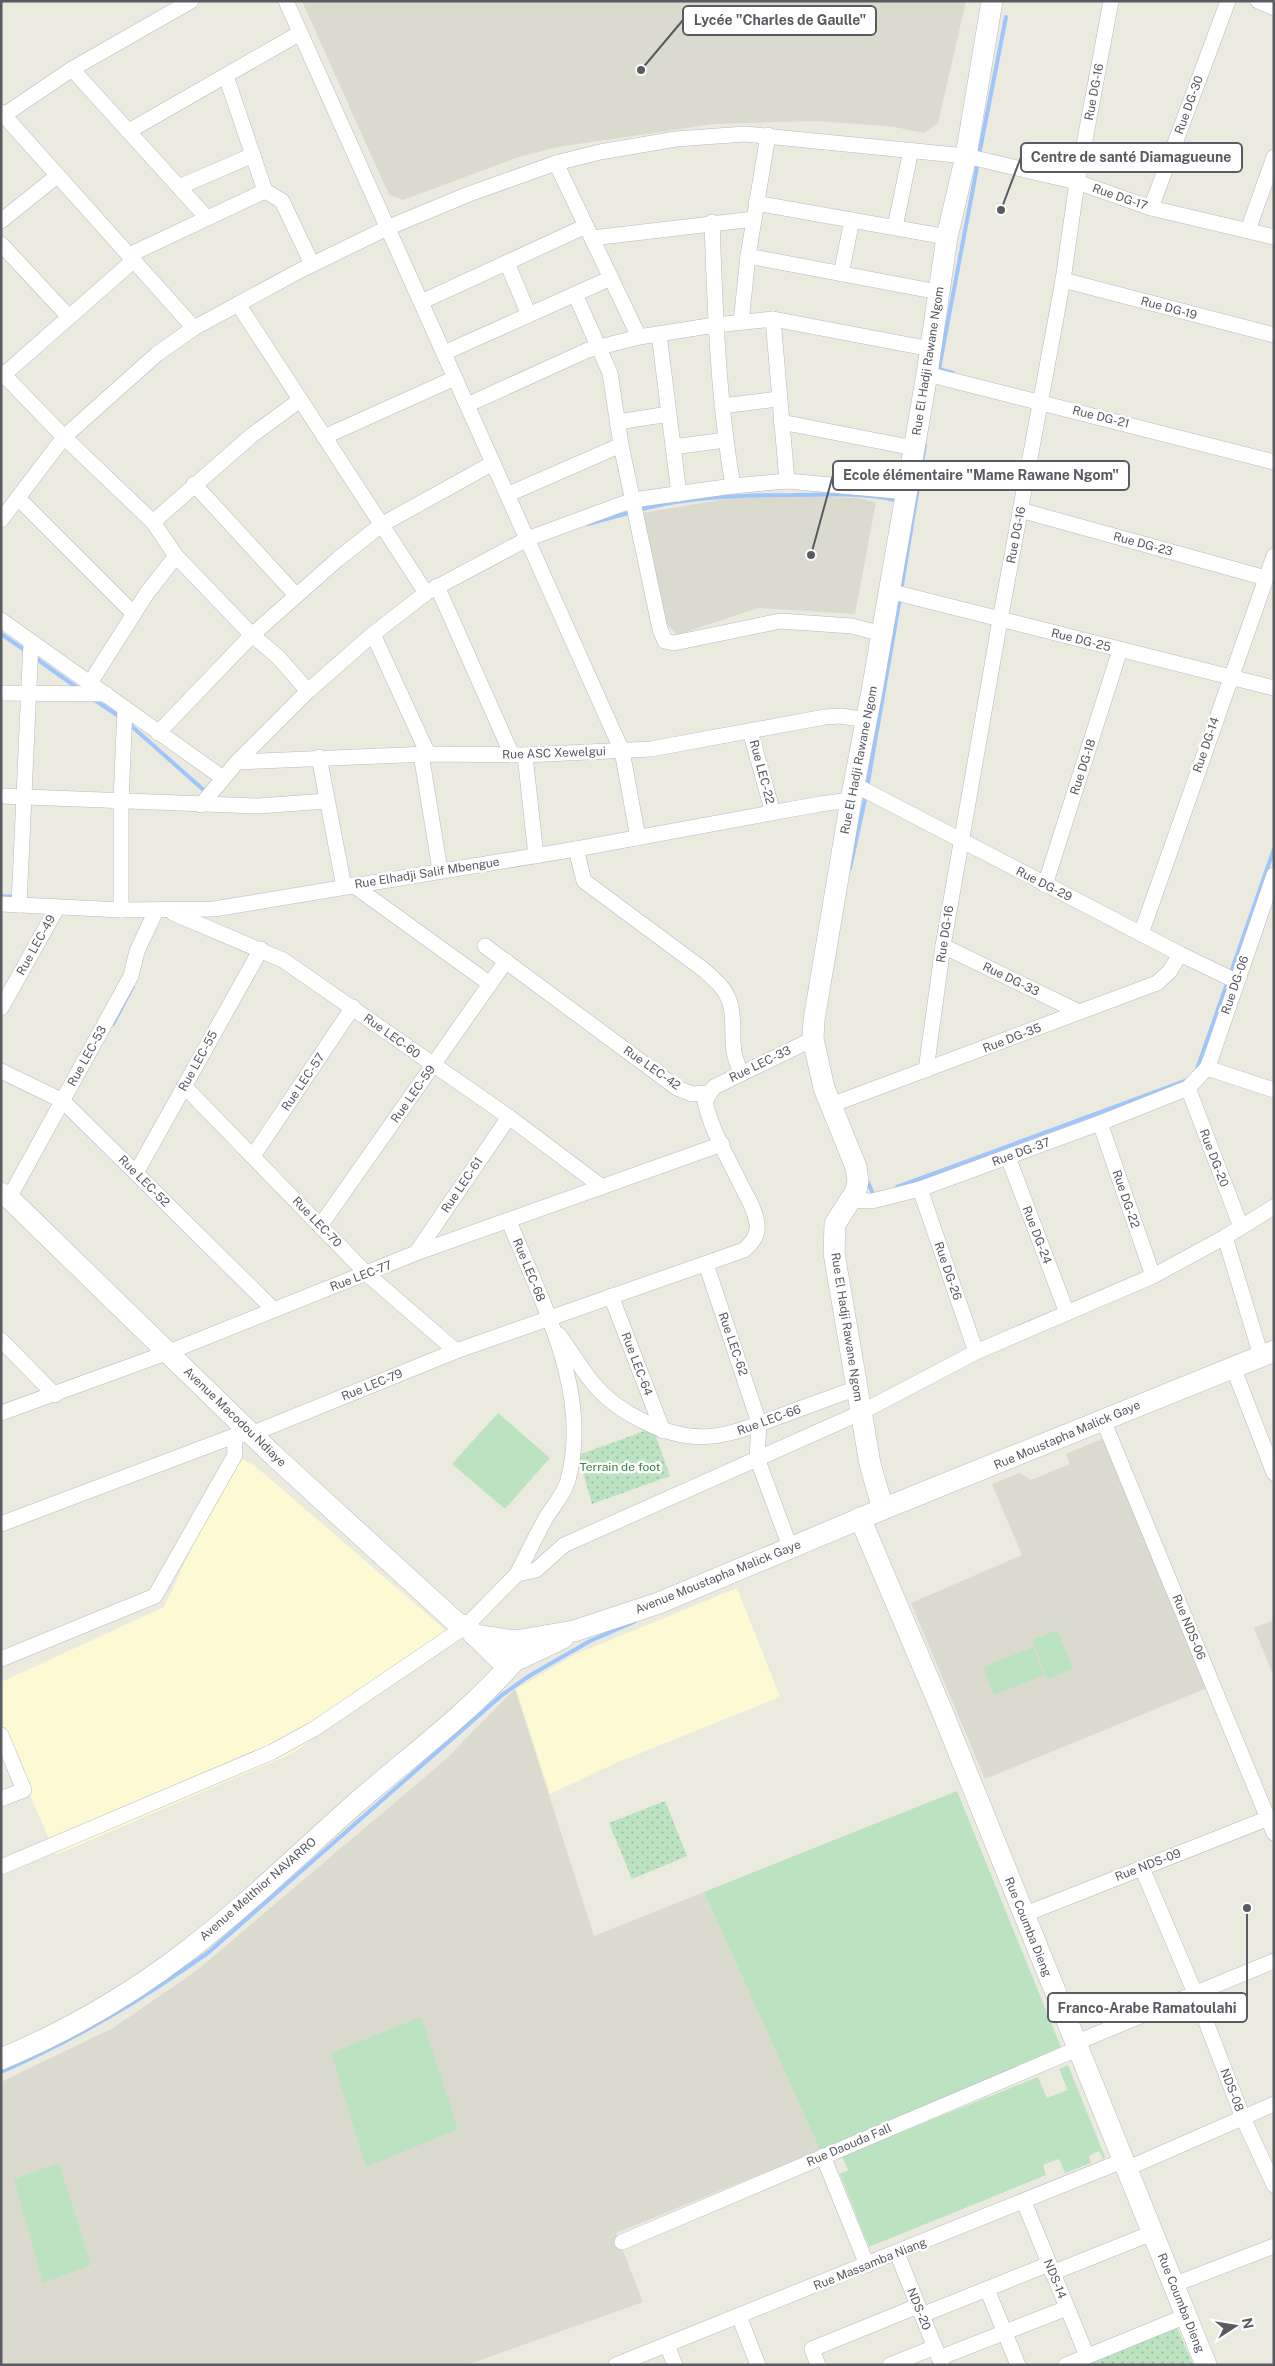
<svg xmlns="http://www.w3.org/2000/svg" width="1275" height="2366" viewBox="0 0 1275 2366" font-family="'Public Sans',sans-serif">
<style>
.commercial{fill:#fcf9d3}
.education{fill:#dbdace}
.green{fill:#bce3c1}
.park{fill:url(#park-dots)}
.lines{fill:none;stroke-linecap:round;stroke-linejoin:round}
.stream{stroke:#9ec6fc;stroke-width:4}
.street-casing{stroke:#b7b9be;stroke-width:16}
.secondary-casing{stroke:#b8bac1;stroke-width:22}
.street{stroke:#fff;stroke-width:15}
.secondary{stroke:#fff;stroke-width:21}
.labels{text-anchor:middle;dominant-baseline:central;stroke-width:5;stroke-linejoin:round;paint-order:stroke}
.street-label{font-size:12px;fill:#585b60;stroke:#fff}
.park-label{font-size:12px;fill:#368244;stroke:#fff}
.leader{fill:none;stroke:#585b60;stroke-width:2}
.callout-dot{fill:#585b60;stroke:#fff;stroke-width:2}
.callout{fill:#fff;stroke:#585b60;stroke-width:2}
.callout-label{font-size:14px;text-anchor:middle;font-weight:bold;fill:#585b60}
</style>
<defs>
<pattern id="park-dots" width="8" height="8" patternUnits="userSpaceOnUse" patternTransform="scale(1.25)"><rect width="8" height="8" fill="#bce3c1"/><path d="M2 2h.1M6 6h.1" fill="none" stroke="#9cbba0" stroke-width="1.8" stroke-linecap="round"/></pattern>
</defs>
<rect width="100%" height="100%" fill="#ebeadf"/>
<g class="commercial">
<polygon points="235,1455 255,1466 449,1633 337,1722 293,1753 56,1855 1,1728 1,1682 164,1607"/>
<polygon points="737,1588 780,1697 616,1763 550,1794 516,1689 576,1654"/>
</g>
<g class="education">
<polygon points="302,1 966,1 938,123 924,133 895,127 818,121 714,124 558,147 519,157 403,200 389,195"/>
<polygon points="755,494 858,498 876,502 855,614 758,608 677,635 667,624 642,513"/>
<polygon points="1104,1438 1207,1688 985,1779 911,1603 1022,1555 992,1484 1019,1473 1031,1480 1070,1464 1066,1454"/>
<polygon points="1274,1620 1274,1671 1272,1672 1254,1628"/>
<polygon points="515,1689 594,1936 704,1892 820,2150 616,2233 643,2302 467,2365 1,2365 1,2082 113,2028 196,1971 445,1760"/>
</g>
<g class="green">
<polygon points="498,1413 550,1458 505,1509 452,1464"/>
<polygon points="1057,1630 1073,1669 1047,1679 1032,1640"/>
<polygon points="1033,1647 1044,1675 994,1695 983,1667"/>
<polygon points="957,1791 1061,2047 820,2150 704,1892"/>
<polygon points="421,2017 458,2129 366,2167 331,2053"/>
<polygon points="1068,2065 1105,2157 1103,2159 1099,2151 1089,2156 1091,2163 1065,2173 1059,2159 1043,2165 1046,2175 869,2247 840,2174 848,2170 842,2156 1038,2077 1047,2098 1068,2090 1059,2069"/>
<polygon points="59,2163 91,2265 43,2283 14,2179"/>
</g>
<g class="park">
<polygon points="653,1428 670,1476 592,1504 578,1455"/>
<polygon points="665,1801 687,1856 632,1879 609,1823"/>
<polygon points="1176,2325 1193,2365 1082,2365"/>
</g>
<g class="lines">
<g class="stream">
<polyline points="979,155 1006,17"/>
<polyline points="939,369 953,373"/>
<polyline points="938,374 978,162"/>
<path d="M638,510C689,497 742,495 793,495C828,494 865,493 900,501"/>
<polyline points="588,524 632,512"/>
<polyline points="901,591 925,445"/>
<polyline points="1,634 26,651"/>
<polyline points="34,657 79,689"/>
<polyline points="93,699 120,717"/>
<polyline points="128,723 207,793"/>
<polyline points="867,788 900,598"/>
<polyline points="850,868 866,795"/>
<polyline points="1,896 15,897"/>
<polyline points="1230,975 1274,849"/>
<polyline points="113,1024 133,986"/>
<polyline points="1197,1069 1228,981"/>
<polyline points="867,1180 874,1196"/>
<polyline points="897,1187 1188,1080"/>
<path d="M1,2072C78,2038 140,2001 209,1952L502,1695L529,1676L590,1641L634,1622"/>
</g>
<g class="street-casing">
<g id="street">
<polyline points="286,1 622,751 638,838"/>
<polyline points="1258,1 1274,8"/>
<polyline points="72,69 207,218"/>
<polyline points="226,76 265,191 282,201 312,264"/>
<polyline points="1,112 194,328"/>
<polyline points="4,115 72,69 191,1"/>
<polyline points="129,131 300,33"/>
<polyline points="556,163 639,337"/>
<polyline points="179,187 253,155"/>
<polyline points="756,203 947,237"/>
<polyline points="1151,208 1228,1"/>
<polyline points="1,221 57,176"/>
<path d="M712,222C715,311 718,399 733,486"/>
<polyline points="895,227 911,150"/>
<polyline points="1248,230 1274,157"/>
<polyline points="592,238 754,219"/>
<polyline points="1,244 69,317"/>
<polyline points="129,255 265,191"/>
<polyline points="748,256 938,292"/>
<polyline points="507,263 529,315"/>
<polyline points="841,274 852,220"/>
<polyline points="1063,280 1274,335"/>
<polyline points="575,294 610,373 621,445 660,629 665,641 674,643 780,621 852,626 882,634"/>
<polyline points="421,302 586,226"/>
<polyline points="238,304 426,593"/>
<polyline points="773,319 787,481"/>
<polyline points="741,322 748,256 768,135"/>
<polyline points="659,334 679,494"/>
<polyline points="444,353 611,278"/>
<polyline points="1,372 64,437 153,522 176,556 252,635 278,657 308,691"/>
<polyline points="927,374 1274,462"/>
<polyline points="1,377 134,260"/>
<polyline points="467,405 588,350 639,337 715,325 773,319 931,349"/>
<polyline points="722,406 778,399"/>
<polyline points="617,422 669,414"/>
<polyline points="781,422 914,448"/>
<polyline points="324,437 455,378"/>
<polyline points="673,447 725,440"/>
<polyline points="194,484 295,594"/>
<polyline points="507,495 621,445"/>
<polyline points="18,498 134,614"/>
<polyline points="1020,510 1266,578"/>
<polyline points="1,520 64,437 157,354 194,328 299,271 387,228 469,194 556,163 600,152 676,139 745,134 966,156 1077,182 1151,208 1274,237"/>
<polyline points="153,522 251,436 300,400"/>
<polyline points="437,586 512,755"/>
<polyline points="889,591 1274,688"/>
<polyline points="1,620 223,778"/>
<polyline points="373,634 428,754"/>
<polyline points="90,683 147,593 176,556"/>
<polyline points="1,693 106,694"/>
<polyline points="750,731 773,813"/>
<polyline points="158,733 252,635 338,559 381,525 493,463"/>
<polyline points="421,754 440,870"/>
<polyline points="525,755 536,856"/>
<polyline points="319,757 344,887"/>
<polyline points="237,762 428,754 525,755 651,749 825,717 841,716 867,720"/>
<polyline points="855,785 1180,954 1236,981"/>
<polyline points="1,796 258,806 327,801"/>
<polyline points="201,805 237,762 308,691 373,634 426,593 527,539 633,500 733,486 787,481 907,492"/>
<path d="M576,849L584,881L704,970C714,979 724,987 729,1000C738,1025 726,1047 742,1073"/>
<polyline points="353,885 490,984"/>
<polyline points="1045,885 1120,650"/>
<polyline points="1,904 121,910 214,909 576,849 820,804 851,800"/>
<polyline points="19,905 31,642"/>
<polyline points="121,910 121,802 125,708"/>
<polyline points="173,913 283,960 509,1117 602,1187"/>
<polyline points="1141,934 1274,556"/>
<polyline points="485,946 677,1088 692,1094 708,1093"/>
<polyline points="943,946 1079,1012"/>
<polyline points="1,1008 57,908"/>
<polyline points="1207,1068 1274,1090"/>
<polyline points="926,1070 943,946 1000,620 1063,280 1077,182 1111,1"/>
<polyline points="1,1071 63,1101 273,1309"/>
<polyline points="184,1086 367,1274 456,1351"/>
<polyline points="1188,1088 1241,1227"/>
<polyline points="831,1105 1157,983 1170,971 1180,954"/>
<polyline points="1100,1123 1153,1276"/>
<polyline points="253,1156 353,1007"/>
<polyline points="1008,1157 1067,1313"/>
<polyline points="136,1173 261,949"/>
<polyline points="920,1189 976,1352"/>
<polyline points="1,1199 9,1198 131,976 137,951 156,911"/>
<polyline points="850,1200 872,1201 920,1189 1100,1123 1188,1088 1207,1068 1211,1058 1274,875"/>
<path d="M509,1221C541,1302 592,1391 568,1480C564,1494 555,1504 547,1516C536,1535 527,1555 517,1574"/>
<polyline points="320,1226 506,961"/>
<polyline points="1225,1237 1261,1356"/>
<polyline points="416,1253 509,1117"/>
<polyline points="706,1264 759,1423 757,1458 790,1547"/>
<polyline points="611,1296 663,1431"/>
<path d="M559,1335C570,1350 580,1367 592,1382C605,1398 624,1412 643,1421C696,1448 726,1436 778,1417C804,1407 830,1398 857,1388"/>
<polyline points="1,1340 55,1395"/>
<polyline points="1233,1367 1274,1473"/>
<polyline points="1,1413 169,1352 416,1253 722,1144"/>
<polyline points="1103,1420 1274,1833"/>
<path d="M1,1524L234,1436L251,1434L456,1351L744,1250C752,1243 759,1235 757,1224C756,1212 749,1200 743,1189C730,1161 711,1131 705,1101L714,1087L813,1039"/>
<polyline points="1,1659 155,1596 235,1455 234,1436"/>
<polyline points="1,1735 24,1790 1,1799"/>
<polyline points="1,1867 272,1752 314,1729 466,1626 517,1574 536,1570 564,1545 860,1413 976,1352 1153,1276 1225,1237 1274,1207"/>
<polyline points="1142,1868 1195,1993 1243,2118 1274,2185"/>
<polyline points="1023,1915 1274,1816"/>
<polyline points="1075,2043 1274,1961"/>
<polyline points="823,2156 867,2265"/>
<polyline points="1126,2169 1274,2104"/>
<polyline points="1024,2202 1087,2356"/>
<polyline points="622,2242 1077,2049"/>
<polyline points="897,2253 942,2365"/>
<polyline points="1052,2273 1152,2233"/>
<polyline points="1173,2285 1274,2246"/>
<polyline points="987,2289 1018,2365"/>
<polyline points="922,2315 1049,2264"/>
<polyline points="739,2316 758,2365"/>
<polyline points="667,2345 675,2365"/>
<polyline points="939,2358 1067,2308"/>
<polyline points="616,2365 1122,2161"/>
<polyline points="818,2365 812,2349 918,2306"/>
<polyline points="890,2365 935,2347"/>
<polyline points="1066,2365 1186,2316"/>
</g>
</g>
<g class="secondary-casing">
<g id="secondary">
<polyline points="1,1193 9,1198 271,1453 458,1624 466,1626 499,1659 521,1658 563,1638"/>
<polyline points="883,1509 870,1464 834,1253 835,1224 856,1191 858,1181 856,1167 824,1088 813,1039 814,1020 851,800 872,691 927,374 947,237 966,156 992,1"/>
<polyline points="860,1518 942,1711 1206,2365"/>
<polyline points="474,1635 515,1641 574,1631 659,1603 883,1509 1274,1351"/>
<path d="M1,2059C68,2031 130,1995 187,1951C246,1906 300,1853 355,1804C409,1757 468,1714 515,1660V1650"/>
</g>
</g>
<use href="#street" class="street"/>
<use href="#secondary" class="secondary"/>
</g>
<g class="labels">
<g class="street-label">
<text transform="translate(1094 92) rotate(-79)">Rue DG-16</text>
<text transform="translate(1189 105) rotate(-70)">Rue DG-30</text>
<text transform="translate(1120 197) rotate(19)">Rue DG-17</text>
<text transform="translate(1169 308) rotate(15)">Rue DG-19</text>
<text transform="translate(928 361) rotate(-81)">Rue El Hadji Rawane Ngom</text>
<text transform="translate(1101 417) rotate(14)">Rue DG-21</text>
<text transform="translate(1016 535) rotate(-79)">Rue DG-16</text>
<text transform="translate(1143 544) rotate(15)">Rue DG-23</text>
<text transform="translate(1081 640) rotate(14)">Rue DG-25</text>
<text transform="translate(1206 745) rotate(-71)">Rue DG-14</text>
<text transform="translate(554 753) rotate(-2)">Rue ASC Xewelgui</text>
<text transform="translate(859 760) rotate(-79)">Rue El Hadji Rawane Ngom</text>
<text transform="translate(1083 767) rotate(-72)">Rue DG-18</text>
<text transform="translate(762 772) rotate(75)">Rue LEC-22</text>
<text transform="translate(427 873) rotate(-9)">Rue Elhadji Salif Mbengue</text>
<text transform="translate(1044 884) rotate(27)">Rue DG-29</text>
<text transform="translate(945 934) rotate(-81)">Rue DG-16</text>
<text transform="translate(36 945) rotate(-61)">Rue LEC-49</text>
<text transform="translate(1011 979) rotate(26)">Rue DG-33</text>
<text transform="translate(1235 985) rotate(-71)">Rue DG-06</text>
<text transform="translate(392 1036) rotate(36)">Rue LEC-60</text>
<text transform="translate(1012 1038) rotate(-21)">Rue DG-35</text>
<text transform="translate(87 1056) rotate(-61)">Rue LEC-53</text>
<text transform="translate(198 1061) rotate(-61)">Rue LEC-55</text>
<text transform="translate(760 1064) rotate(-26)">Rue LEC-33</text>
<text transform="translate(652 1068) rotate(35)">Rue LEC-42</text>
<text transform="translate(303 1082) rotate(-56)">Rue LEC-57</text>
<text transform="translate(413 1094) rotate(-55)">Rue LEC-59</text>
<text transform="translate(1021 1152) rotate(-20)">Rue DG-37</text>
<text transform="translate(1214 1158) rotate(69)">Rue DG-20</text>
<text transform="translate(144 1181) rotate(45)">Rue LEC-52</text>
<text transform="translate(462 1185) rotate(-56)">Rue LEC-61</text>
<text transform="translate(1126 1199) rotate(71)">Rue DG-22</text>
<text transform="translate(317 1222) rotate(46)">Rue LEC-70</text>
<text transform="translate(1037 1235) rotate(69)">Rue DG-24</text>
<text transform="translate(529 1270) rotate(68)">Rue LEC-68</text>
<text transform="translate(948 1271) rotate(71)">Rue DG-26</text>
<text transform="translate(361 1276) rotate(-21)">Rue LEC-77</text>
<text transform="translate(847 1327) rotate(81)">Rue El Hadji Rawane Ngom</text>
<text transform="translate(733 1344) rotate(71)">Rue LEC-62</text>
<text transform="translate(637 1364) rotate(69)">Rue LEC-64</text>
<text transform="translate(372 1385) rotate(-22)">Rue LEC-79</text>
<text transform="translate(235 1417) rotate(44)">Avenue Macodou Ndiaye</text>
<text transform="translate(769 1420) rotate(-20)">Rue LEC-66</text>
<text transform="translate(1067 1435) rotate(-23)">Rue Moustapha Malick Gaye</text>
<text transform="translate(718 1577) rotate(-22)">Avenue Moustapha Malick Gaye</text>
<text transform="translate(1189 1627) rotate(68)">Rue NDS-06</text>
<text transform="translate(1148 1865) rotate(-21)">Rue NDS-09</text>
<text transform="translate(258 1889) rotate(-41)">Avenue Melthior NAVARRO</text>
<text transform="translate(1028 1927) rotate(68)">Rue Coumba Dieng</text>
<text transform="translate(1232 2090) rotate(69)">NDS-08</text>
<text transform="translate(849 2145) rotate(-23)">Rue Daouda Fall</text>
<text transform="translate(870 2264) rotate(-22)">Rue Massamba Niang</text>
<text transform="translate(1055 2279) rotate(68)">NDS-14</text>
<text transform="translate(1181 2303) rotate(68)">Rue Coumba Dieng</text>
<text transform="translate(919 2309) rotate(68)">NDS-20</text>
</g>
<g class="park-label">
<text x="620" y="1467">Terrain de foot</text>
</g>
</g>
<path class="leader" d="M641 70L683 20M1001 210L1021 157M811 555L833 475M1247 1908L1247 2008"/>
<g class="callout-dot">
<circle cx="641" cy="70" r="5"/>
<circle cx="1001" cy="210" r="5"/>
<circle cx="811" cy="555" r="5"/>
<circle cx="1247" cy="1908" r="5"/>
</g>
<g class="callout">
<rect x="683" y="6" width="193" height="29" rx="5"/>
<rect x="1021" y="143" width="221" height="29" rx="5"/>
<rect x="833" y="461" width="296" height="29" rx="5"/>
<rect x="1048" y="1993" width="199" height="29" rx="5"/>
</g>
<g class="callout-label">
<text x="780" y="25">Lycée "Charles de Gaulle"</text>
<text x="1131" y="162">Centre de santé Diamagueune</text>
<text x="981" y="480">Ecole élémentaire "Mame Rawane Ngom"</text>
<text x="1147" y="2013">Franco-Arabe Ramatoulahi</text>
</g>
<rect width="1275" height="2366" fill="none" stroke="#585b60" stroke-width="5"/>
<g transform="translate(1235 2326) rotate(78)" stroke="#ffffff" stroke-width="4" paint-order="stroke">
<path d="M0-4L9 19L0 12L-9 19Z" fill="#585b60"/>
<text y="-8" font-size="14" font-weight="bold" text-anchor="middle" fill="#585b60">N</text>
</g>
</svg>
